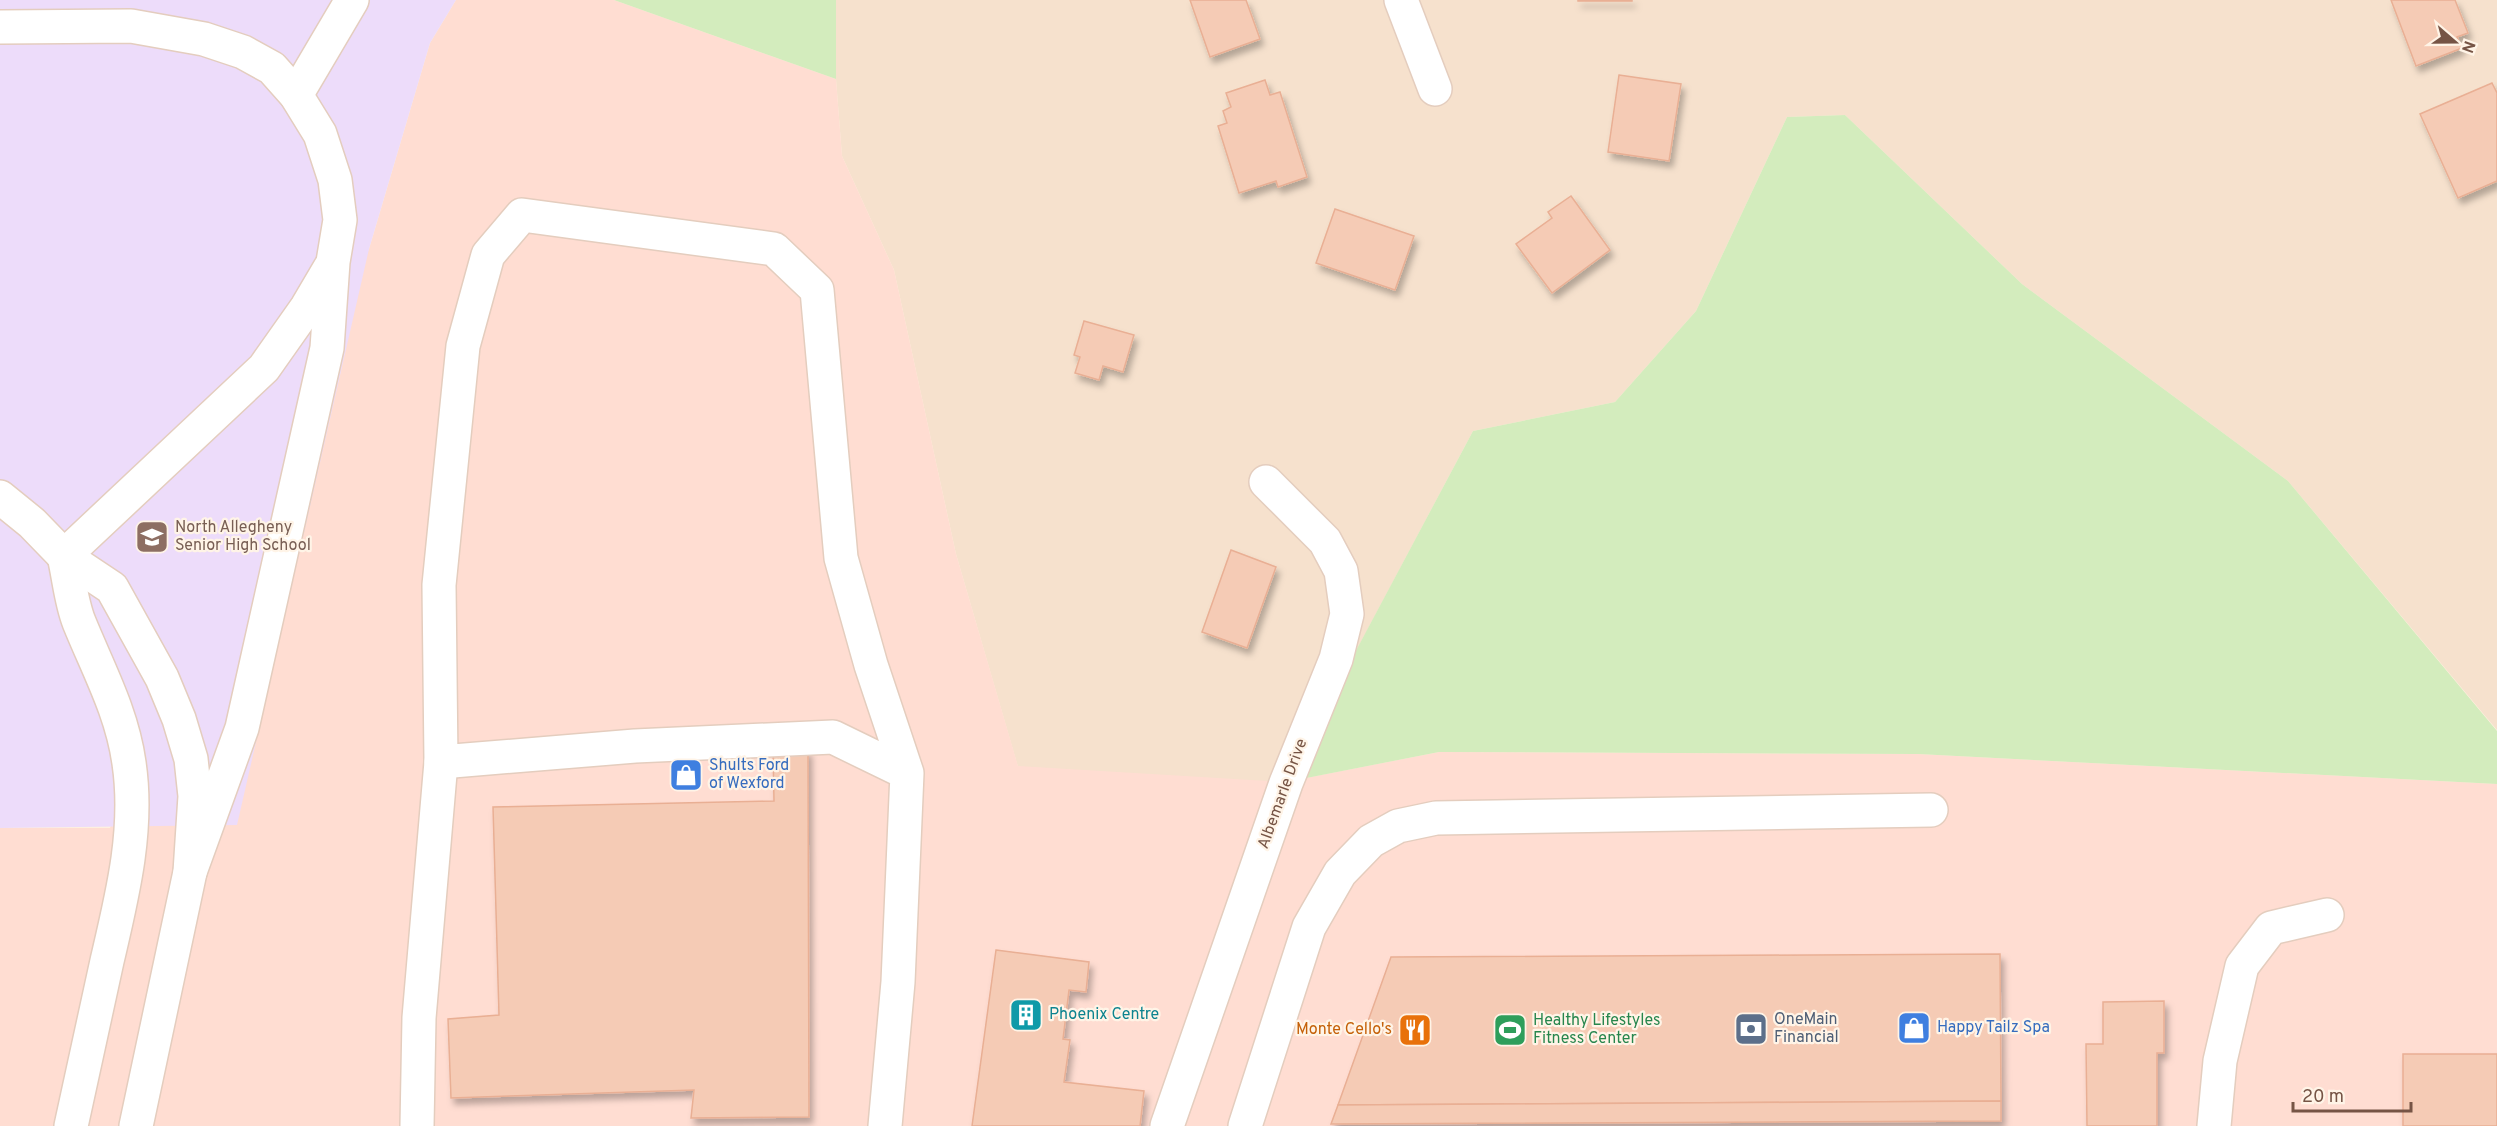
<svg xmlns="http://www.w3.org/2000/svg" width="2497" height="1126" viewBox="0 0 2497 1126" font-family="Overpass,sans-serif">
<style>
.residential{fill:#f6e1cd}
.commercial{fill:#ffddd2}
.education{fill:#eddcfa}
.green{fill:#d3ecbd}
.building{fill:#f5cbb5;stroke:#e9af94;stroke-width:1.5;filter:url(#shadow)}
.lines{fill:none;stroke-linecap:round;stroke-linejoin:round}
.minor-casing{stroke:#e4cdbe;stroke-width:36}
.minor{stroke:#fff;stroke-width:33}
.labels{text-anchor:middle;dominant-baseline:central;stroke-width:4.5;stroke-linejoin:round;paint-order:stroke}
.education-label{font-size:16px;fill:#785e54;stroke:#fff4e7;text-anchor:start}
.shop-label{font-size:16px;fill:#366cbe;stroke:#fff4e7;text-anchor:start}
.street-label{font-size:16px;fill:#765445;stroke:#fff4e7}
.culture-label{font-size:16px;fill:#0d838f;stroke:#fff4e7;text-anchor:start}
.service-label{font-size:16px;fill:#4e5e75;stroke:#fff4e7;text-anchor:start}
.leisure-label{font-size:16px;fill:#27864d;stroke:#fff4e7;text-anchor:start}
.food-label{font-size:16px;fill:#c56008;stroke:#fff4e7;text-anchor:end}
</style>
<defs>
<filter id="shadow"><feDropShadow dx="3.5" dy="6" stdDeviation="3" flood-color="#0004"/></filter>
</defs>
<rect width="100%" height="100%" fill="#fef0df"/>
<polygon class="residential" points="836,0 2497,0 2497,730 2288,481 2022,284 1845,115 1787,117 1696,311 1615,402 1473,431 1286,783 1018,767 956,554 894,270 842,156 836,79"/>
<polygon class="commercial" points="456,0 614,0 836,79 842,156 894,270 956,554 1018,766 1285,782 1439,752 1918,754 2497,784 2497,1126 0,1126 0,828 110,828 369,249 430,43"/>
<polygon class="education" points="0,0 456,0 430,43 369,249 237,825 0,828"/>
<g class="green">
<polygon points="614,0 836,0 836,79"/>
<polygon points="1845,115 2022,284 2288,481 2497,731 2497,784 1918,754 1439,752 1286,782 1473,431 1615,402 1696,311 1787,117"/>
</g>
<g class="building">
<polygon points="1190,0 1246,0 1260,39 1210,57"/>
<rect x="1578" y="0" width="54" height="1"/>
<polygon points="2391,0 2455,0 2468,33 2457,37 2462,48 2416,66"/>
<polygon points="1619,75 1681,84 1669,161 1608,152"/>
<polygon points="1265,80 1270,95 1280,92 1307,177 1278,187 1276,181 1239,193 1218,126 1227,123 1223,111 1231,107 1226,93"/>
<polygon points="2492,83 2497,93 2497,181 2458,198 2420,114"/>
<polygon points="1571,196 1610,250 1552,293 1516,244 1552,218 1548,212"/>
<polygon points="1335,209 1414,236 1395,290 1316,263"/>
<polygon points="1084,321 1134,335 1123,372 1103,366 1099,380 1075,373 1080,357 1074,355"/>
<polygon points="1231,550 1276,567 1247,648 1202,632"/>
<polygon points="808,750 809,1117 691,1118 694,1090 451,1098 448,1019 499,1015 493,807 774,801 773,751"/>
<polygon points="996,950 1089,962 1086,992 1069,990 1063,1039 1070,1040 1064,1082 1144,1091 1140,1126 972,1126"/>
<polygon points="2000,954 2001,1101 1338,1105 1391,957"/>
<polygon points="2164,1001 2164,1053 2157,1053 2157,1126 2087,1126 2086,1044 2103,1044 2103,1002"/>
<rect x="2403" y="1054" width="94" height="72"/>
<polygon points="2001,1101 2001,1121 1331,1124 1338,1105"/>
</g>
<g class="lines">
<g class="minor-casing">
<g id="minor">
<polyline points="1401,0 1435,89"/>
<polyline points="0,27 131,26 204,39 243,52 272,68 296,95 320,134 335,180 340,220 333,262 327,348 242,728 190,872"/>
<polyline points="296,95 352,0"/>
<polyline points="0,497 32,523 64,556 112,588 162,678 179,719 191,759 195,796 190,872 136,1126"/>
<path d="M64,556C69,577 71,602 79,622C98,669 122,712 129,763C139,830 122,897 107,961C95,1016 83,1071 71,1126"/>
<polyline points="64,556 264,368 307,307 330,268"/>
<polyline points="417,1126 419,1018 441,762"/>
<polyline points="885,1126 898,982 907,773 871,665 841,558 817,290 774,249 522,215 488,255 463,346 439,585 441,762 635,746 833,737 907,773"/>
<polyline points="1167,1126 1286,783 1336,659 1347,614 1341,571 1325,541 1266,482"/>
<polyline points="1245,1126 1309,927 1340,873 1371,841 1398,826 1436,818 1931,810"/>
<polyline points="2214,1126 2220,1061 2242,966 2271,928 2327,915"/>
</g>
</g>
<use href="#minor" class="minor"/>
</g>
<defs>
<g id="school-square" transform="scale(1.725)"><rect x="-9" y="-9" width="18" height="18" rx="4" fill="#8d6e63" stroke="#fff4e7"/><path d="M0-5L7-2L0 1L-7-2ZM-4 1L0 2.5L4 1V4Q0 6-4 4Z" fill="#fff"/></g>
<g id="shop-square" transform="scale(1.725)"><rect x="-9" y="-9" width="18" height="18" rx="4" fill="#3f7fe0" stroke="#fff4e7"/><path d="M-5-2.5h2.3a2.7 3.5 0 0 1 5.4 0H5L5.5 6h-11ZM-1.5-2.5h3a1.5 2.3 0 0 0-3 0Z" fill="#fff"/></g>
<g id="building-square" transform="scale(1.725)"><rect x="-9" y="-9" width="18" height="18" rx="4" fill="#0f9aa8" stroke="#fff4e7"/><path d="M-4-6H4V6H1V3H-1V6H-4ZM-2.5-4.3h1.7v1.8h-1.7ZM.8-4.3h1.7v1.8H.8ZM-2.5-1h1.7V.8h-1.7ZM.8-1h1.7V.8H.8Z" fill="#fff"/></g>
<g id="bank-square" transform="scale(1.725)"><rect x="-9" y="-9" width="18" height="18" rx="4" fill="#5c6f8a" stroke="#fff4e7"/><path d="M-6-4H6V4H-6ZM0-2.3a2.3 2.3 0 1 0 0 4.6a2.3 2.3 0 1 0 0-4.6Z" fill="#fff"/></g>
<g id="restaurant-square" transform="scale(1.725)"><rect x="-9" y="-9" width="18" height="18" rx="4" fill="#e8710a" stroke="#fff4e7"/><path d="M-5-6h1v4h1v-4h1v4h1v-4h1v5L-1.5 .5V6h-2V.5L-5-1ZM5-6V6H3V1.5H1.5Q1.5-4 5-6Z" fill="#fff"/></g>
<g id="stadium-square" transform="scale(1.725)"><rect x="-9" y="-9" width="18" height="18" rx="4" fill="#2e9e5b" stroke="#fff4e7"/><path d="M0-5a6.5 5 0 1 0 0 10a6.5 5 0 1 0 0-10ZM-3.5-1.8h7v3.6h-7Z" fill="#fff"/></g>
</defs>
<g fill-rule="evenodd">
<use href="#school-square" x="152" y="537"/>
<use href="#shop-square" x="686" y="775"/>
<use href="#building-square" x="1026" y="1015"/>
<use href="#shop-square" x="1914" y="1028"/>
<use href="#bank-square" x="1751" y="1029"/>
<use href="#restaurant-square" x="1415" y="1030"/>
<use href="#stadium-square" x="1510" y="1030"/>
</g>
<g class="labels">
<g class="education-label">
<text x="175" y="528">North Allegheny<tspan x="175" dy="18">Senior High School</tspan></text>
</g>
<g class="shop-label">
<text x="709" y="766">Shults Ford<tspan x="709" dy="18">of Wexford</tspan></text>
<text x="1937" y="1028">Happy Tailz Spa</text>
</g>
<g class="street-label">
<text transform="translate(1283 794) rotate(-70)">Albemarle Drive</text>
</g>
<g class="culture-label">
<text x="1049" y="1015">Phoenix Centre</text>
</g>
<g class="service-label">
<text x="1774" y="1020">OneMain<tspan x="1774" dy="18">Financial</tspan></text>
</g>
<g class="leisure-label">
<text x="1533" y="1021">Healthy Lifestyles<tspan x="1533" dy="18">Fitness Center</tspan></text>
</g>
<g class="food-label">
<text x="1392" y="1030">Monte Cello's</text>
</g>
</g>
<g transform="translate(2455 42) rotate(110)" stroke="#fff4e7" stroke-width="4.5" paint-order="stroke">
<path d="M0-4.5L10 22L0 15L-10 22Z" fill="#765445"/>
<text y="-9" font-size="16" font-weight="bold" text-anchor="middle" fill="#765445">N</text>
</g>
<path d="M2293 1102v9h118v-9" fill="none" stroke="#765445" stroke-width="3"/>
<text x="2302" y="1102" font-size="18" fill="#765445" stroke="#fff4e7" stroke-width="4.5" paint-order="stroke">20 m</text>
</svg>
